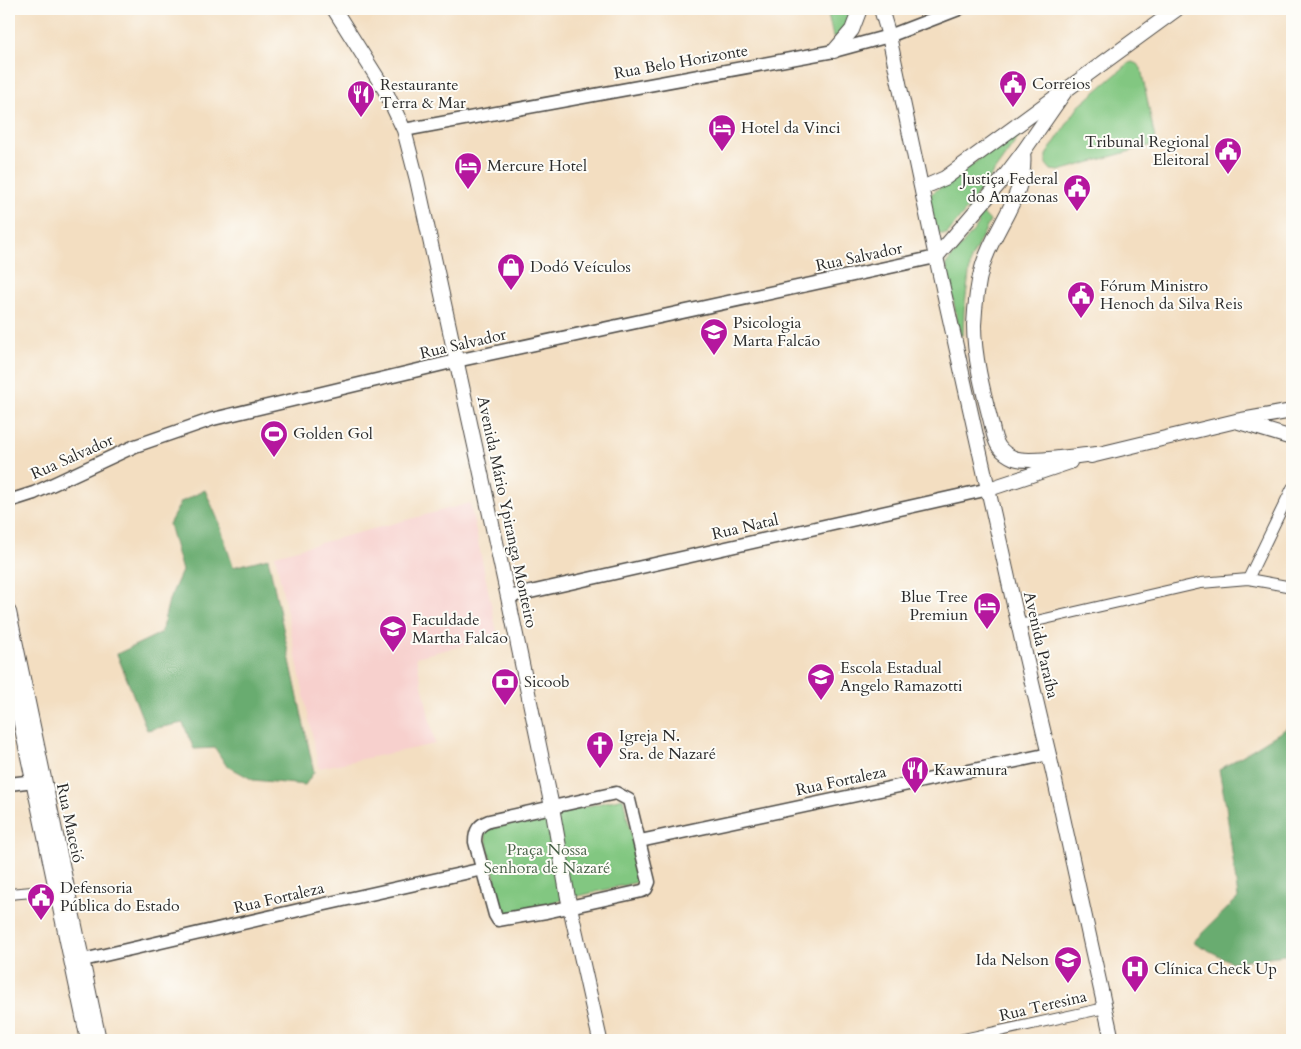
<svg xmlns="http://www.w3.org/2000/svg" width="1301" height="1049" viewBox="0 0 1301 1049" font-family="Cardo,serif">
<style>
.built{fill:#f7d0cd}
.green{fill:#82c781;stroke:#567956}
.forest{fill:#69ac6f;stroke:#4a6c4d}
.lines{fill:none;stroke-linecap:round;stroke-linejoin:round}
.minor-casing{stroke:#494642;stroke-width:12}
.tertiary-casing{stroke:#494642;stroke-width:15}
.secondary-casing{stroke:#494642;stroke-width:16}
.minor{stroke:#fff;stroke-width:10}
.tertiary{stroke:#fff;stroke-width:12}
.secondary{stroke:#fff;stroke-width:14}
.labels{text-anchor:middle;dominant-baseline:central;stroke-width:4;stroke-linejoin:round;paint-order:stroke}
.street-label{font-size:16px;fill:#2b2b2b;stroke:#fdfcf7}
.poi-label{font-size:16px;fill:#2b2b2b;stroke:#fdfcf7;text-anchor:start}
.park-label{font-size:16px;fill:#496249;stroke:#fdfcf7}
</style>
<rect width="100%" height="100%" fill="#fdfcf7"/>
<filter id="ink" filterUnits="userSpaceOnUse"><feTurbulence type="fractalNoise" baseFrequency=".02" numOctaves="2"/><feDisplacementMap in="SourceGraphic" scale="10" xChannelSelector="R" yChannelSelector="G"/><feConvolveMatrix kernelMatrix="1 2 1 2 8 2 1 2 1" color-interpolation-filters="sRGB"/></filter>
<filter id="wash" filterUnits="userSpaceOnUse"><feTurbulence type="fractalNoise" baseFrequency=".0096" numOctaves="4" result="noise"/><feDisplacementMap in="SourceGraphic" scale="20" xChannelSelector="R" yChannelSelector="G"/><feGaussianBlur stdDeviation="1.12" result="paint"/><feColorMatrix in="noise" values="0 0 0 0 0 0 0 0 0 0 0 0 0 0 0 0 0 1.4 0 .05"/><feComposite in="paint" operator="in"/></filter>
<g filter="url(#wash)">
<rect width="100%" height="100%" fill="#f3dec1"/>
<polygon class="built" points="470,503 498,637 416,657 435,744 319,768 275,555"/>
<g class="green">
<polygon points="827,9 858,9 849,33 833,37"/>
<polygon points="1132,62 1137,64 1141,68 1156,144 1059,171 1051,170 1046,164 1046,155 1079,106 1129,63"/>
<polygon points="1025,126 1026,127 972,202 990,221 971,259 964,311 963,335 960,335 946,264 979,224 967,209 947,234 940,234 937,232 927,197"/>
<polygon points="623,798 642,881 503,914 484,830"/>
</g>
<g class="forest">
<polygon points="205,490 219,522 233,567 268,558 314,772 305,785 253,780 226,765 215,748 194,749 183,723 147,730 117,654 161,633 169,600 182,571 169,524 181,502"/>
<polygon points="1292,725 1292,954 1231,962 1193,942 1238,898 1226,806 1219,770"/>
</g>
</g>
<g filter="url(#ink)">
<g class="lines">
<g class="minor-casing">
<g id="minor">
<polyline points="1248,579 1292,488"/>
<polyline points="1019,625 1201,583 1248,579 1292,587"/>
<polyline points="9,894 56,890"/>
<polyline points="959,1040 1105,1008"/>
</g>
</g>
<g class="tertiary-casing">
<g id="tertiary">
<polyline points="404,130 834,51 889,36 959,9"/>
<polyline points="9,501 34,493 135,446 213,419 456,361 936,257"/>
<polyline points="508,597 989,489"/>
<polyline points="9,784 43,780"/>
<path d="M616,793L629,800L649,882L646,889L642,891L546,912L498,920L495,915L475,842C475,830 479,825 489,821Z"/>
<polyline points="640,841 1049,754"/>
<polyline points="83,960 312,907 483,869"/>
</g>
</g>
<g class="secondary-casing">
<g id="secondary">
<polyline points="334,9 385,90 404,130 417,180 508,597 552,807 568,898 600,1040"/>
<polyline points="881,9 889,36 936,257 1023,645 1053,772 1112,1040"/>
<polyline points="834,51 852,30 860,9"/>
<path d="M1023,152C1028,195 993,228 982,268C977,286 975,306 974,325C974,357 983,391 991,422C993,430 994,440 999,447C1002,451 1009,456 1014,458C1029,464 1079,455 1097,454"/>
<polyline points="922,188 945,178 1057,96"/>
<polyline points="936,257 998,185 1023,152 1066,90 1177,9"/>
<polyline points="1239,422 1292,438"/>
<polyline points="1091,456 1236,421 1292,411"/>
<polyline points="989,489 1070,462"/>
<polyline points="9,612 99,1040"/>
<polyline points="9,667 88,1040"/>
</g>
</g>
<use href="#minor" class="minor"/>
<use href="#tertiary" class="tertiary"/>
<use href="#secondary" class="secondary"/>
</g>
</g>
<defs>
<g id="civic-pin" transform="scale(1.4375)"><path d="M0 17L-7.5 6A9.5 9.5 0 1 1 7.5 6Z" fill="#b5179e" stroke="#fdfcf7"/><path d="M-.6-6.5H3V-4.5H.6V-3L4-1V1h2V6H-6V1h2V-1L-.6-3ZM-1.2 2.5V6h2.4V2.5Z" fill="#fff"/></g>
<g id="restaurant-pin" transform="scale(1.4375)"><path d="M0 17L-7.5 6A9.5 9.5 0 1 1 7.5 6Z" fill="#b5179e" stroke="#fdfcf7"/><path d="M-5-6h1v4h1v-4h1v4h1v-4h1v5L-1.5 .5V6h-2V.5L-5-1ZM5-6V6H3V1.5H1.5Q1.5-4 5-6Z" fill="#fff"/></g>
<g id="hotel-pin" transform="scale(1.4375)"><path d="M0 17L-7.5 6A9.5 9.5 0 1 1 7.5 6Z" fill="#b5179e" stroke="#fdfcf7"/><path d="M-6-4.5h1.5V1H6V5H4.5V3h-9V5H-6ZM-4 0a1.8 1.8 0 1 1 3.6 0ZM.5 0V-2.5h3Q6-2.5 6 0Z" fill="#fff"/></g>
<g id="shop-pin" transform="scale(1.4375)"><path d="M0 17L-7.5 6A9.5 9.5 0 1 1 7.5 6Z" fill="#b5179e" stroke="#fdfcf7"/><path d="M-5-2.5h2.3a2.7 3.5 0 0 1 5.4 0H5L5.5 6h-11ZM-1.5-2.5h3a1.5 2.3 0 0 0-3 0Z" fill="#fff"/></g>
<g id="school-pin" transform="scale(1.4375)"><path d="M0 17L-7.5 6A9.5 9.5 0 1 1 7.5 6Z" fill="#b5179e" stroke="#fdfcf7"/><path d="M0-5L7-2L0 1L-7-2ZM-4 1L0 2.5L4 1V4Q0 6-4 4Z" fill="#fff"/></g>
<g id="stadium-pin" transform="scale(1.4375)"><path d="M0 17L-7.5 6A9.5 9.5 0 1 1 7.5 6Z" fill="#b5179e" stroke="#fdfcf7"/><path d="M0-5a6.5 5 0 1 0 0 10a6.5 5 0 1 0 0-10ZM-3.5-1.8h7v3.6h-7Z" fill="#fff"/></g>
<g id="bank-pin" transform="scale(1.4375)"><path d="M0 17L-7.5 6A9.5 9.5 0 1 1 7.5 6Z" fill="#b5179e" stroke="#fdfcf7"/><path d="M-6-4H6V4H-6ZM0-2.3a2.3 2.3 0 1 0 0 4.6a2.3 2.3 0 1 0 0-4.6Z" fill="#fff"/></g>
<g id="church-pin" transform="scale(1.4375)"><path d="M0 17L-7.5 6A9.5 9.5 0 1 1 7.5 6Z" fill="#b5179e" stroke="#fdfcf7"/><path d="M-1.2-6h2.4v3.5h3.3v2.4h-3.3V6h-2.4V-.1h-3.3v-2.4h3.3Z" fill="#fff"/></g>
<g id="hospital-pin" transform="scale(1.4375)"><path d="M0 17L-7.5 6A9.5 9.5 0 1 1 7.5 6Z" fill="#b5179e" stroke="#fdfcf7"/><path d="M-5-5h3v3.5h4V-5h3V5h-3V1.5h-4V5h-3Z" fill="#fff"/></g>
</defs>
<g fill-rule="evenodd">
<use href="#civic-pin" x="1013" y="84"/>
<use href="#restaurant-pin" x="361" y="94"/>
<use href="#hotel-pin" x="722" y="128"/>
<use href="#civic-pin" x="1228" y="151"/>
<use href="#hotel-pin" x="468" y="166"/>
<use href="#civic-pin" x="1077" y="188"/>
<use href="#shop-pin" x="511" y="267"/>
<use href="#civic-pin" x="1081" y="295"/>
<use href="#school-pin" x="714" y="332"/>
<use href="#stadium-pin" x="274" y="434"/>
<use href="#hotel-pin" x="987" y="606"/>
<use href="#school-pin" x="393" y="629"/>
<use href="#school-pin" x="821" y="677"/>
<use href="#bank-pin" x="505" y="682"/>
<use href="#church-pin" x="600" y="745"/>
<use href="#restaurant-pin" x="915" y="770"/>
<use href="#civic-pin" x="41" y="897"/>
<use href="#school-pin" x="1068" y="960"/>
<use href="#hospital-pin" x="1135" y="969"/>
</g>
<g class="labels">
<g class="street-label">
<text transform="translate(681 62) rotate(-10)">Rua Belo Horizonte</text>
<text transform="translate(859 257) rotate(-12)">Rua Salvador</text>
<text transform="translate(463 344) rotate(-13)">Rua Salvador</text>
<text transform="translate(72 457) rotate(-24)">Rua Salvador</text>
<text transform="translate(507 512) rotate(78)">Avenida Mário Ypiranga Monteiro</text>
<text transform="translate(745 527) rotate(-13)">Rua Natal</text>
<text transform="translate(1041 645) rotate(77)">Avenida Paraíba</text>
<text transform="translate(841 781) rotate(-12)">Rua Fortaleza</text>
<text transform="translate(70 823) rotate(78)">Rua Maceió</text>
<text transform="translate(279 898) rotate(-13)">Rua Fortaleza</text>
<text transform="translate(1043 1006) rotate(-13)">Rua Teresina</text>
</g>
<g class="poi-label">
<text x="1032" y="84">Correios</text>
<text x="380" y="85">Restaurante<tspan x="380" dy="18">Terra &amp; Mar</tspan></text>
<text x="741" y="128">Hotel da Vinci</text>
<text x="1209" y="142" text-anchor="end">Tribunal Regional<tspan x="1209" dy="18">Eleitoral</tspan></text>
<text x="487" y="166">Mercure Hotel</text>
<text x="1058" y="179" text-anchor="end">Justiça Federal<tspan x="1058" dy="18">do Amazonas</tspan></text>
<text x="530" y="267">Dodó Veículos</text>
<text x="1100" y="286">Fórum Ministro<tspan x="1100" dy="18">Henoch da Silva Reis</tspan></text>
<text x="733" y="323">Psicologia<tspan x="733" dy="18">Marta Falcão</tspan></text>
<text x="293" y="434">Golden Gol</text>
<text x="968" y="597" text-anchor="end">Blue Tree<tspan x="968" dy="18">Premiun</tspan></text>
<text x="412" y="620">Faculdade<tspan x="412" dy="18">Martha Falcão</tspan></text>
<text x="840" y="668">Escola Estadual<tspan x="840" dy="18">Angelo Ramazotti</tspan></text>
<text x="524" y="682">Sicoob</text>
<text x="619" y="736">Igreja N.<tspan x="619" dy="18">Sra. de Nazaré</tspan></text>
<text x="934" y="770">Kawamura</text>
<text x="60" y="888">Defensoria<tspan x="60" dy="18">Pública do Estado</tspan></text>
<text x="1049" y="960" text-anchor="end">Ida Nelson</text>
<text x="1154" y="969">Clínica Check Up</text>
</g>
<g class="park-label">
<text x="547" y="850">Praça Nossa<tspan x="547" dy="18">Senhora de Nazaré</tspan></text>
</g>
</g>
<rect width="1301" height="1049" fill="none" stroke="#fdfcf7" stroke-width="30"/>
</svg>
